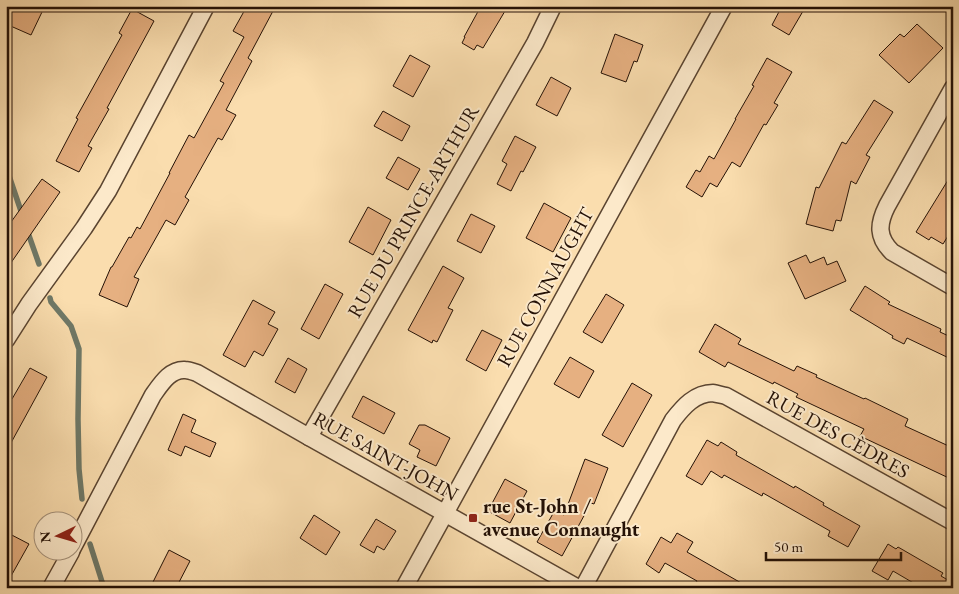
<svg xmlns="http://www.w3.org/2000/svg" width="959" height="594" viewBox="0 0 959 594" font-family="'EB Garamond',serif">
<style>
.lines{fill:none;stroke-linecap:round;stroke-linejoin:round}
.stream{stroke:#6e7867;stroke-width:5.5}
.building{fill:#e6b081;stroke:#241106}
.street-casing{stroke:#5a4430;stroke-width:19}
.street{stroke:#fce9ca;stroke-width:16}
.poi-dot{fill:#8f2418;stroke:#fce9ca;stroke-width:2}
.labels{text-anchor:middle;dominant-baseline:central;stroke-width:4;stroke-linejoin:round;paint-order:stroke}
.street-label{font-size:20px;fill:#241106;stroke:#fce9ca}
.poi-label{font-size:20px;font-weight:bold;fill:#241106;stroke:#fce9ca;text-anchor:start}
</style>
<rect width="100%" height="100%" fill="#faddae"/>
<filter id="stains"><feTurbulence type="fractalNoise" baseFrequency=".004" numOctaves="4"/><feColorMatrix values="0 0 0 0 .2 0 0 0 0 .09 0 0 0 0 .02 0 0 0 .5 -.17"/></filter>
<radialGradient id="worn" r=".72"><stop offset=".6" stop-color="#630" stop-opacity="0"/><stop offset="1" stop-color="#630" stop-opacity=".3"/></radialGradient>
<g class="lines">
<g class="stream">
<polyline points="6,167 22,214"/>
<polyline points="27,230 39,264"/>
<polyline points="50,298 51,302 71,326 79,349 78,419 79,469 82,499"/>
<polyline points="90,544 104,588"/>
</g>
</g>
<g class="building">
<polygon points="11,6 29,6 42,12 31,35 6,24 6,16"/>
<polygon points="247,6 265,6 273,11 248,58 252,61 226,110 236,115 222,140 218,138 185,197 189,200 175,225 166,220 134,277 139,279 127,307 99,295 111,267 112,267 129,237 131,238 137,227 140,229 170,173 169,173 189,135 194,138 224,83 220,81 244,37 233,31"/>
<polygon points="481,6 497,6 505,11 483,48 477,45 474,50 462,43 465,37 464,37"/>
<polygon points="782,6 806,6 789,35 772,25"/>
<polygon points="132,9 154,21 107,108 109,109 88,146 92,148 79,172 56,161 78,119 76,118 122,35 119,33"/>
<polygon points="917,24 943,48 909,83 879,55 900,34 904,37"/>
<polygon points="615,34 643,45 637,62 634,61 626,82 601,73"/>
<polygon points="410,55 430,66 413,97 393,86"/>
<polygon points="767,58 792,72 774,103 778,105 766,125 764,124 740,167 732,162 717,187 710,183 702,197 686,187 696,170 700,172 709,156 714,159 736,119 735,119 754,86 752,85"/>
<polygon points="551,77 571,88 557,116 536,105"/>
<polygon points="874,100 893,112 866,155 870,157 856,184 851,181 841,221 836,220 833,231 806,224 816,187 819,188 842,142 846,144"/>
<polygon points="383,111 410,126 402,141 374,126"/>
<polygon points="515,136 536,147 523,172 521,171 511,191 497,184 507,164 502,161"/>
<polygon points="398,157 420,169 408,190 386,178"/>
<polygon points="953,172 953,228 943,244 931,237 929,240 916,232"/>
<polygon points="42,179 60,192 6,270 6,229"/>
<polygon points="544,203 571,218 553,252 526,238"/>
<polygon points="368,207 391,220 373,255 349,242"/>
<polygon points="471,214 495,226 481,253 457,241"/>
<polygon points="806,255 810,263 824,257 827,265 837,261 846,281 805,299 788,263"/>
<polygon points="443,266 464,278 448,308 453,310 437,342 433,340 432,343 408,330"/>
<polygon points="325,284 343,294 319,339 301,329"/>
<polygon points="865,286 890,302 888,304 941,329 940,332 953,338 953,360 907,338 904,344 892,338 893,336 850,310"/>
<polygon points="606,294 624,305 602,343 583,332"/>
<polygon points="253,300 275,312 268,324 278,329 263,356 254,351 245,367 223,355"/>
<polygon points="715,324 741,339 738,344 794,371 797,366 817,375 816,377 864,399 865,398 908,419 905,426 953,448 953,480 860,436 864,429 796,397 798,394 774,382 773,384 728,362 725,367 699,352"/>
<polygon points="482,330 502,340 486,371 466,360"/>
<polygon points="570,357 594,371 579,398 554,384"/>
<polygon points="288,358 307,369 295,393 275,382"/>
<polygon points="30,368 47,377 6,452 6,396 12,399"/>
<polygon points="632,383 652,395 623,447 602,435"/>
<polygon points="363,396 395,413 384,434 352,417"/>
<polygon points="183,414 196,420 191,432 216,443 210,457 185,446 181,456 168,450"/>
<polygon points="419,425 425,425 450,438 436,466 417,457 420,450 409,444"/>
<polygon points="707,440 718,446 721,442 737,452 736,455 794,488 795,486 824,503 823,505 860,526 848,547 828,536 830,531 763,493 762,496 724,475 722,478 711,471 702,485 686,476"/>
<polygon points="585,459 608,468 594,504 591,503 562,556 537,542 555,510 564,515"/>
<polygon points="505,479 527,491 510,523 488,511"/>
<polygon points="314,515 340,532 326,555 300,538"/>
<polygon points="376,519 396,531 384,550 377,546 374,553 360,545"/>
<polygon points="6,532 29,544 6,585"/>
<polygon points="677,533 693,542 687,552 750,588 693,588 697,581 665,563 659,573 646,564 661,537 671,543"/>
<polygon points="888,544 896,549 898,547 943,573 941,576 953,583 953,588 922,588 893,571 888,580 872,571"/>
<polygon points="169,550 190,561 176,588 150,588"/>
</g>
<g class="lines">
<g class="street-casing">
<g id="street">
<path d="M953,88L887,206C878,224 877,237 892,252L953,287"/>
<polyline points="6,340 29,304 84,228 108,191 206,6"/>
<polyline points="309,437 535,43 553,6"/>
<path d="M72,549L153,395C161,384 170,369 185,370C189,370 194,372 197,373L309,437L578,588"/>
<polyline points="51,588 71,552"/>
<polyline points="404,588 724,6"/>
<path d="M583,588L673,420C683,407 695,393 713,393C717,394 722,395 726,396L953,522"/>
</g>
</g>
<use href="#street" class="street"/>
</g>
<rect class="poi-dot" x="468" y="513" width="10" height="10" rx="2.5"/>
<g class="labels">
<g class="street-label">
<text transform="translate(413 211) rotate(-60)">RUE DU PRINCE-ARTHUR</text>
<text transform="translate(545 287) rotate(-61)">RUE CONNAUGHT</text>
<text transform="translate(838 434) rotate(29)">RUE DES CÈDRES</text>
<text transform="translate(386 456) rotate(29)">RUE SAINT-JOHN</text>
</g>
<g class="poi-label">
<text x="483" y="506">rue St-John /<tspan x="483" dy="23">avenue Connaught</tspan></text>
</g>
</g>
<rect width="959" height="594" fill="none" stroke="#faddae" stroke-width="25"/>
<rect x="8" y="8" width="944" height="579" fill="none" stroke="#241106" stroke-width="2.5"/>
<rect x="12" y="12" width="934" height="569" fill="none" stroke="#241106"/>
<g transform="translate(58 536) rotate(265)"><circle r="24" fill="#fce9ca" stroke="#a6937c"/>
<path d="M0-4L9 19L0 12L-9 19Z" fill="#8f2418"/>
<text y="-8" font-size="14" font-weight="bold" text-anchor="middle" fill="#241106">N</text>
</g>
<path d="M766 552v8h135v-8" fill="none" stroke="#241106" stroke-width="2.5"/>
<text x="774" y="552" font-size="15" fill="#241106" stroke="#fce9ca" stroke-width="4" paint-order="stroke">50 m</text>
<rect width="100%" height="100%" filter="url(#stains)"/>
<rect width="100%" height="100%" fill="url(#worn)"/>
</svg>
